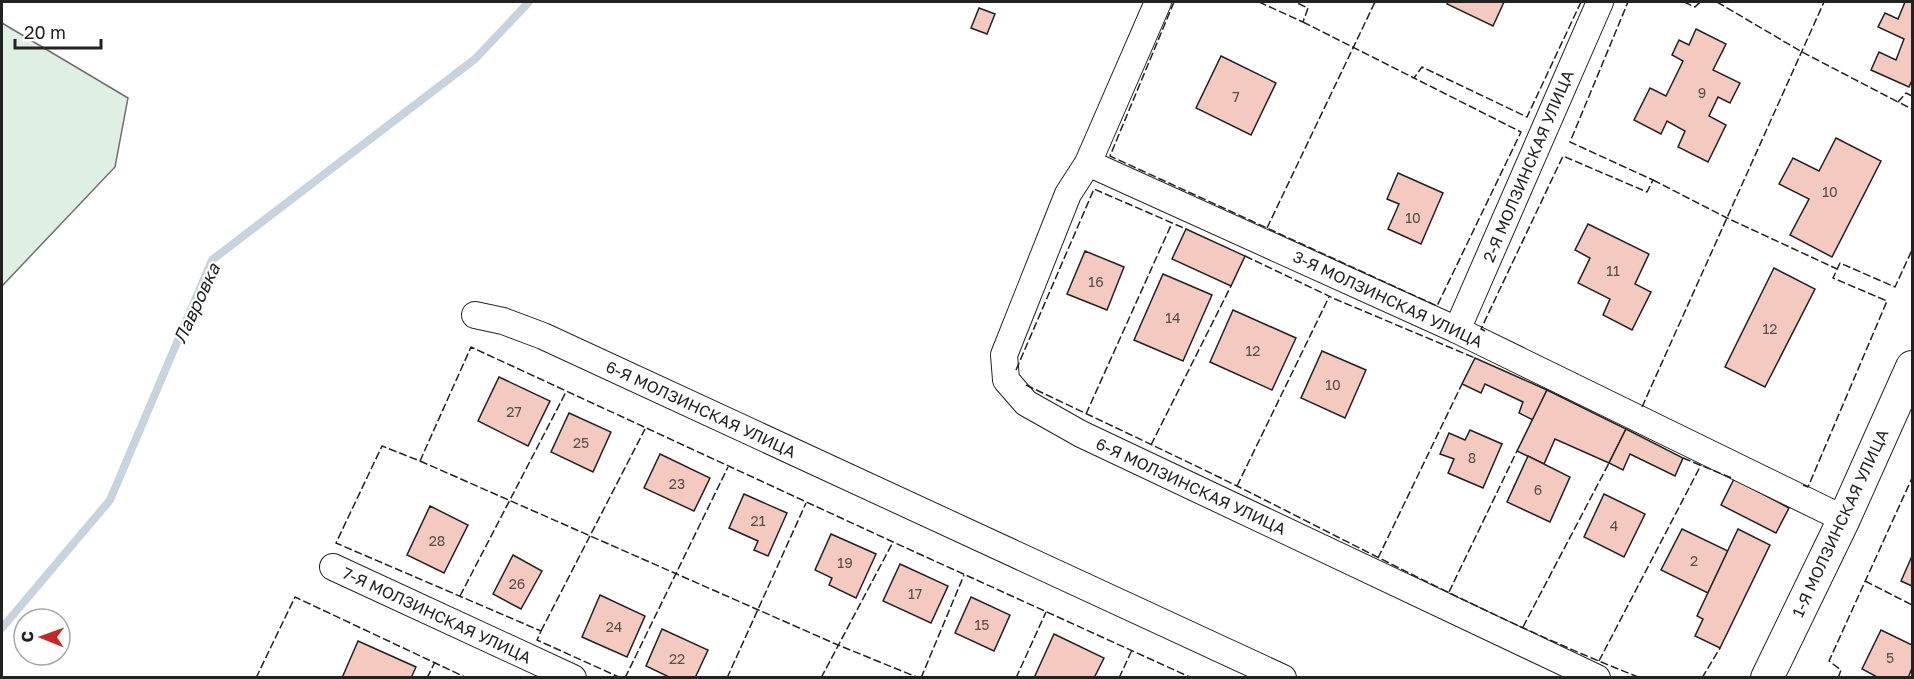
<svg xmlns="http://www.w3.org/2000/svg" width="1914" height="679" viewBox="0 0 1914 679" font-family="'Golos Text',sans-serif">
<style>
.green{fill:#e0efe3;stroke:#6f6f6f;stroke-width:1.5}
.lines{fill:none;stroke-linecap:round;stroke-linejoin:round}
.stream{stroke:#c7d3dd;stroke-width:8}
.building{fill:#f3c9c0;stroke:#222;stroke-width:1.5}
.minor-casing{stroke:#222;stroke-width:28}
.tertiary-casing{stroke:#222;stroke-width:34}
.minor{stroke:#fff;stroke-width:26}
.tertiary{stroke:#fff;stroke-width:32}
.fence{stroke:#222;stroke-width:1.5;stroke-dasharray:8 3;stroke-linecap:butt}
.labels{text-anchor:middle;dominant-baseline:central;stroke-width:4.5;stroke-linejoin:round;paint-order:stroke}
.number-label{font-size:14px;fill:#564c4a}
.street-label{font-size:16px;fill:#222;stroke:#fff}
.water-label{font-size:18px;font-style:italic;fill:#222;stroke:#fff}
</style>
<rect width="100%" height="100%" fill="#fff"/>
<polygon class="green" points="2,23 128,98 115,167 2,286"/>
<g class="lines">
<polyline class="stream" points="2,628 110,500 212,260 475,59 529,2"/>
</g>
<g class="building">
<polygon points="1448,2 1504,2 1493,26 1447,4"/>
<polygon points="1905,2 1912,2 1912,80 1909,87 1871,70 1879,52 1896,60 1904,39 1878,27 1885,13 1898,19"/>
<polygon points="979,8 995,14 987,34 971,28"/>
<polygon points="1696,29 1726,44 1713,70 1740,83 1730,103 1718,97 1709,116 1726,125 1708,162 1678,147 1685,131 1667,121 1661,134 1634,120 1650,88 1666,96 1683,61 1672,55 1679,40 1689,45"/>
<polygon points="1221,56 1276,83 1251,135 1196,108"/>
<polygon points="1836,138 1881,161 1832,257 1790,235 1809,199 1779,184 1793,158 1819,171"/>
<polygon points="1398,173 1443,193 1421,244 1388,229 1399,204 1387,199"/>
<polygon points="1588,224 1649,254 1635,284 1651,292 1632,330 1603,315 1610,299 1578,283 1590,258 1575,250"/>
<polygon points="1186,229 1245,256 1231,286 1172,259"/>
<polygon points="1085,251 1124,267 1107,310 1067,294"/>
<polygon points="1774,268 1815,289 1765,387 1725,367"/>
<polygon points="1163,274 1212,295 1183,361 1134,340"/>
<polygon points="1233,310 1296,338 1272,390 1210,362"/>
<polygon points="1322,351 1366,370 1345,418 1301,398"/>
<polygon points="1475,358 1547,390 1533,420 1519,413 1523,402 1485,384 1481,393 1462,384"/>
<polygon points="499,377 550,401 528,446 478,421"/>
<polygon points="1547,390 1626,429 1609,463 1555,439 1544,464 1517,451"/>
<polygon points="569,413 611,432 593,472 551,452"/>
<polygon points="1626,429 1683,458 1675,476 1630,454 1623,470 1609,463"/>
<polygon points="1470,430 1502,444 1483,488 1448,473 1454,459 1440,454 1449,433 1465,440"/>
<polygon points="660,454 710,478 694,511 644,488"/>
<polygon points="1528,456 1570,477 1550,522 1507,502"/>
<polygon points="1734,479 1789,508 1776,533 1721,505"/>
<polygon points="744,494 787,513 768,556 754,550 758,541 729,528"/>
<polygon points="1604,494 1645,514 1624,557 1584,537"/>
<polygon points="430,506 468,525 444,573 407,555"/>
<polygon points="1682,529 1728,551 1708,593 1661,570"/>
<polygon points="1738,529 1770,545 1720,648 1695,636 1703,619 1697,616"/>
<polygon points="831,534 876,554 856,598 829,585 832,578 815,570"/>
<polygon points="513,555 542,571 521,609 493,594"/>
<polygon points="1912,556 1912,586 1901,581"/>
<polygon points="900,564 948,586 931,623 883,601"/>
<polygon points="600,595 645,616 627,657 582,637"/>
<polygon points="971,597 1010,615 994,651 955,633"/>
<polygon points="662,629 708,650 695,678 671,678 646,666"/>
<polygon points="1881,630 1912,645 1912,668 1908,678 1879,678 1862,669"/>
<polygon points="1054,634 1104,658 1094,678 1034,678"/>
<polygon points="358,641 416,667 411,678 342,678"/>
</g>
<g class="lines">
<g class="minor-casing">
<g id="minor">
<polyline points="1158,2 1088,163 1068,194 1004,355 1006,380 1026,403 1081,434 1597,678"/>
<polyline points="1088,163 1457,330 1844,519"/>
<polyline points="475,315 503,321 543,336 1283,678"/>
<polyline points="1457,330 1600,2"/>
<polyline points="333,567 573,678"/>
</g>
</g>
<g class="tertiary-casing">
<polyline id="tertiary" points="1767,678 1844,519 1912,367"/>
</g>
<use href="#minor" class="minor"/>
<use href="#tertiary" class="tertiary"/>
<g class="fence">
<polyline points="1174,2 1110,156 1437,306 1521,132 1414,78 1422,67 1527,117 1581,2"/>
<polyline points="1259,2 1303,22 1308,8 1295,2"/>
<polyline points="1684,2 1695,7 1700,2"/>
<polyline points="1717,2 1802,52 1898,102"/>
<polyline points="1303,22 1414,78"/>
<polyline points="1912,96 1906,93 1898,102 1912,109"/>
<polyline points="1653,180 1727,218 1837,269"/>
<polyline points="1267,228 1375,2"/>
<polyline points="1245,256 1335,299 1475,358"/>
<polyline points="1485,331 1481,329 1563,156 1647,192 1653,180 1570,142 1628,2"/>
<polyline points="1016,370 1094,189 1186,229"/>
<path d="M1026,385C1097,419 1168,452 1239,487C1371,553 1502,624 1641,678"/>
<polyline points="1642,407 1824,2"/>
<polyline points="1086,414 1172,223"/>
<polyline points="1151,445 1231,286"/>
<polyline points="1683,458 1734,479"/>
<polyline points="420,461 838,645 919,678"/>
<polyline points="1803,485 1808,487 1887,301 1833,278 1840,263 1895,287 1912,250"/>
<polyline points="1237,486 1329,297"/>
<polyline points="1378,558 1462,384"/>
<polyline points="1865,581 1912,605"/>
<polyline points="1449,592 1517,451"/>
<polyline points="460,596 566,392"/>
<polyline points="1523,627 1609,463"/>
<polyline points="541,631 645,429"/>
<polyline points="1599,661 1701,465"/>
<polyline points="256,678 295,597 467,678"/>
<polyline points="427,678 435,662"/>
<polyline points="621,678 537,640 541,631 336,543 382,446 420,461 471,347 893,542 1192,678"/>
<polyline points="625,678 728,467"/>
<polyline points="727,678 806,503"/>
<polyline points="821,678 893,542"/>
<polyline points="921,678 964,575"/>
<polyline points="1016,678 1046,612"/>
<polyline points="1119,678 1132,650"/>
<polyline points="1702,678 1720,648"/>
<polyline points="1838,678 1841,670 1829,661 1912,478"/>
</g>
</g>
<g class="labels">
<g class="number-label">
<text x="1702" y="92">9</text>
<text x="1236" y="96">7</text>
<text x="1830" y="191">10</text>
<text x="1413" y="217">10</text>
<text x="1613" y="270">11</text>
<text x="1096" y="281">16</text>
<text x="1173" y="317">14</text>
<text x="1770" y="328">12</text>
<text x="1253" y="350">12</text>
<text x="1333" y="384">10</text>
<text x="514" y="411">27</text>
<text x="581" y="442">25</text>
<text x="1472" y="457">8</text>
<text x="677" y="483">23</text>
<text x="1538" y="489">6</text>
<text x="758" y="520">21</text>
<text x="1614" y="525">4</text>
<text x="437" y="540">28</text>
<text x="1694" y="560">2</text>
<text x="845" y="562">19</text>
<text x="517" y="583">26</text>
<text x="915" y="593">17</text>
<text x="982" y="624">15</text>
<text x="614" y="626">24</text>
<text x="1890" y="657">5</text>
<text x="677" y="658">22</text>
</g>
<g class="street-label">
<text transform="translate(1528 166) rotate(-67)">2-Я МОЛЗИНСКАЯ УЛИЦА</text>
<text transform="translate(1388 299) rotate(25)">3-Я МОЛЗИНСКАЯ УЛИЦА</text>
<text transform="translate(701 409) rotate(25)">6-Я МОЛЗИНСКАЯ УЛИЦА</text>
<text transform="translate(1191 486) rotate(25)">6-Я МОЛЗИНСКАЯ УЛИЦА</text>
<text transform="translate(1840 523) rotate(-65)">1-Я МОЛЗИНСКАЯ УЛИЦА</text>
<text transform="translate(437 615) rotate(25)">7-Я МОЛЗИНСКАЯ УЛИЦА</text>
</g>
<g class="water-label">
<text transform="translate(196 303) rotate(-65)">Лавровка</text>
</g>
</g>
<rect width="1914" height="679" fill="none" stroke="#222222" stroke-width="6"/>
<g transform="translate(42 637) rotate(271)"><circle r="28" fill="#ffffff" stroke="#a7a7a7" stroke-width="1.5"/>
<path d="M0-4.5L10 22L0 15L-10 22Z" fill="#c62828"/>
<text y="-9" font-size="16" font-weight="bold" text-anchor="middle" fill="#222222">С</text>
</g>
<path d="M15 39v9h86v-9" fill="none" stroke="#222222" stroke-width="3"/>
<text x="24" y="39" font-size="18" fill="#222222" stroke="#ffffff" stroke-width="4.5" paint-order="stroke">20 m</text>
</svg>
